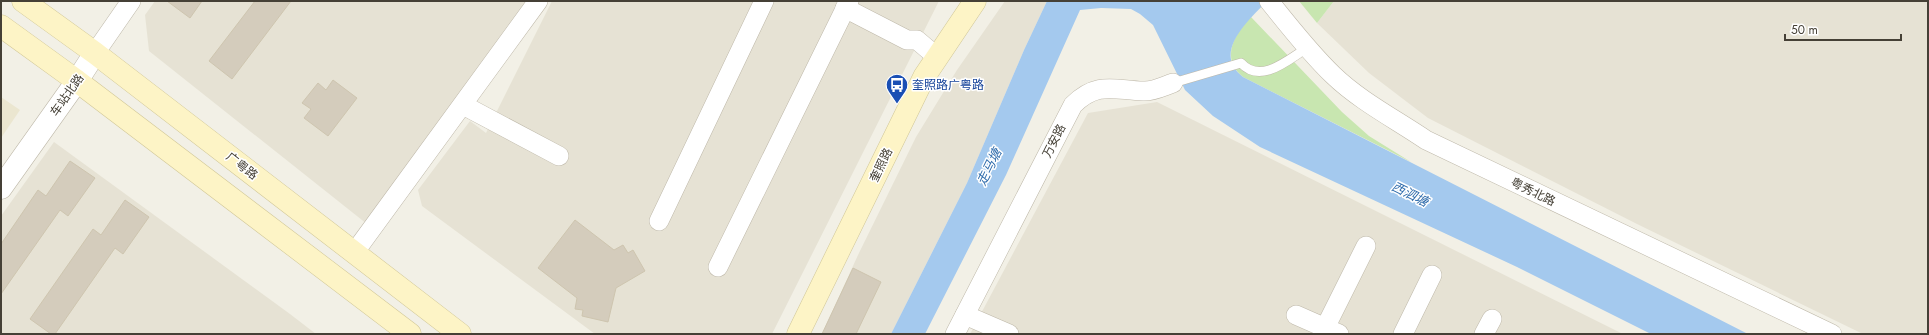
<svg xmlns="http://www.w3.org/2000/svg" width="1929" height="335" viewBox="0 0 1929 335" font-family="Jost,'Noto Sans SC',sans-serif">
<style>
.residential{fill:#e6e2d4}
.education{fill:#ebe6d0}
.green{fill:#c8e6b0}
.water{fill:#a4c9ee}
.building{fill:#d4ccbc;stroke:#cec5af}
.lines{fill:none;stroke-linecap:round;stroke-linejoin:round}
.service-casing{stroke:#beb8a9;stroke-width:10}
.minor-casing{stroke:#beb8a9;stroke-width:20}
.tertiary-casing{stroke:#beb8a9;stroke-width:23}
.secondary-casing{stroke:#d1c797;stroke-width:23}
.service{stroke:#fff;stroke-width:9}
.minor{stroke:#fff;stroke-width:19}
.tertiary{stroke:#fff;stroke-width:22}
.secondary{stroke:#fdf4c6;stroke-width:22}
.labels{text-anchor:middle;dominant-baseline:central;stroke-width:3;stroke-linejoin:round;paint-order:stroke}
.transit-label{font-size:12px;fill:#164399;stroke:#fff;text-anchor:start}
.street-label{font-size:12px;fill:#454036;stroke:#fff}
.water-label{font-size:13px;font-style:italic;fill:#326ead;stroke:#fff}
</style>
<rect width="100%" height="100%" fill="#f2f0e6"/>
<g class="residential">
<polygon points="155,1 530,1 367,224 149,51 145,15"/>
<polygon points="552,1 939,1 772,334 595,334 422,206 418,190 470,121 486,133"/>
<polygon points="1005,1 1047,1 1024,50 967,183 891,334 822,334 858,255 916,137 957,70"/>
<polygon points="1334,1 1928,1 1928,334 1863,334 1637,224 1428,118 1369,73 1317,23"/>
<polygon points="1157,102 1623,334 970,334 1088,113"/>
<polygon points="54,142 290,314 316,334 1,334 1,216"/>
</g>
<polygon class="education" points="1,97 20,110 1,138"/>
<g class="green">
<polygon points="1299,1 1334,1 1317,23"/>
<path d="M1251,17L1342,112L1369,136L1411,162L1243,77C1220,59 1234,34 1251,17Z"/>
</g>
<path class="water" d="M1047,1H1267C1249,20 1211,53 1243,77L1748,334H1651L1517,267L1260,147L1213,116L1185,90L1153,25L1140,14L1131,9L1101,8L1080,10L1006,175L925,334H891L967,183L1024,50Z"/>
<g class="building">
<polygon points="167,1 202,1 190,18"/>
<polygon points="255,1 291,1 232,79 209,61"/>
<polygon points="333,80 357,98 328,136 304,118 311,109 302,103 318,83 326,90"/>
<polygon points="70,161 95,178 68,216 60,210 1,294 1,244 38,190 46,196"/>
<polygon points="125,200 149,217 123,254 115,248 55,334 51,334 30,319 93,229 101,235"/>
<polygon points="575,220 614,250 623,245 628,253 633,250 645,271 616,288 608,322 582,316 583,310 575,309 577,298 538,268"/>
<polygon points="853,268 881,282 856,334 822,334"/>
</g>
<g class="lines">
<g class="service-casing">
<path id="service" d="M1173,83L1241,63C1261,85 1289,59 1307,48"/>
</g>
<g class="minor-casing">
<g id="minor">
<path d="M1269,1C1289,26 1310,53 1333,75C1360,101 1395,119 1426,140L1832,334"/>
<polyline points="845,8 907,40 917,40 937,57"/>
<polyline points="95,53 131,1"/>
<polyline points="463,105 559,156"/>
<polyline points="659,221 764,1"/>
<polyline points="354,253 538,1"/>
<polyline points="718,267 849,1"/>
<polyline points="965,315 1009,334"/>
<polyline points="1296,315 1339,334"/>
<polyline points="1325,328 1366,246"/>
<path d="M955,334L1073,105C1097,81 1114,90 1143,91C1152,92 1164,86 1173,83"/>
<polyline points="1403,334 1432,275"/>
<polyline points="1484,334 1492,319"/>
</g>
</g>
<g class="tertiary-casing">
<polyline id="tertiary" points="1,188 77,81 95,53"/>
</g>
<g class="secondary-casing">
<g id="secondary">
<polyline points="23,1 95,53 460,334"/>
<polyline points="1,26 77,81 410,334"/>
<polyline points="798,334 924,77 975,1"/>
</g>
</g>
<use href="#service" class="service"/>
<use href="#minor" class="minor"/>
<use href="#tertiary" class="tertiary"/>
<use href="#secondary" class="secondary"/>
</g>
<defs>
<g id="bus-pin" transform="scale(1.15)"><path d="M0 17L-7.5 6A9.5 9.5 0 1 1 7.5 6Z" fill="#1a4fb4" stroke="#fff"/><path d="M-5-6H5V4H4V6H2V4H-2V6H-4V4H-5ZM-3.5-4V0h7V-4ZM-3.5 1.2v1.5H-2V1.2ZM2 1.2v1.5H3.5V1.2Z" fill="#fff"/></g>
</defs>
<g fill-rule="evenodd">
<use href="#bus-pin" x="897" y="85"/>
</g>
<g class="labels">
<g class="transit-label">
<text x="912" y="85">奎照路广粤路</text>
</g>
<g class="street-label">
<text transform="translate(67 95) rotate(-55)">车站北路</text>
<text transform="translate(1054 141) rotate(-63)">万安路</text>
<text transform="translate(881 165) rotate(-64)">奎照路</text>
<text transform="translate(242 166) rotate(38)">广粤路</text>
<text transform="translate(1533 192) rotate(26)">粤秀北路</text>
</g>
<g class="water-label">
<text transform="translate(989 167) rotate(-64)">走马塘</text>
<text transform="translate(1410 194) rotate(26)">西泗塘</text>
</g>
</g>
<rect width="1929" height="335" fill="none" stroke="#454036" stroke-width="4"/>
<path d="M1785 34v6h116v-6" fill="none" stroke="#454036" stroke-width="2"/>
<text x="1791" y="34" font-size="12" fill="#454036" stroke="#ffffff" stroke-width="3" paint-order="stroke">50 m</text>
</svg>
